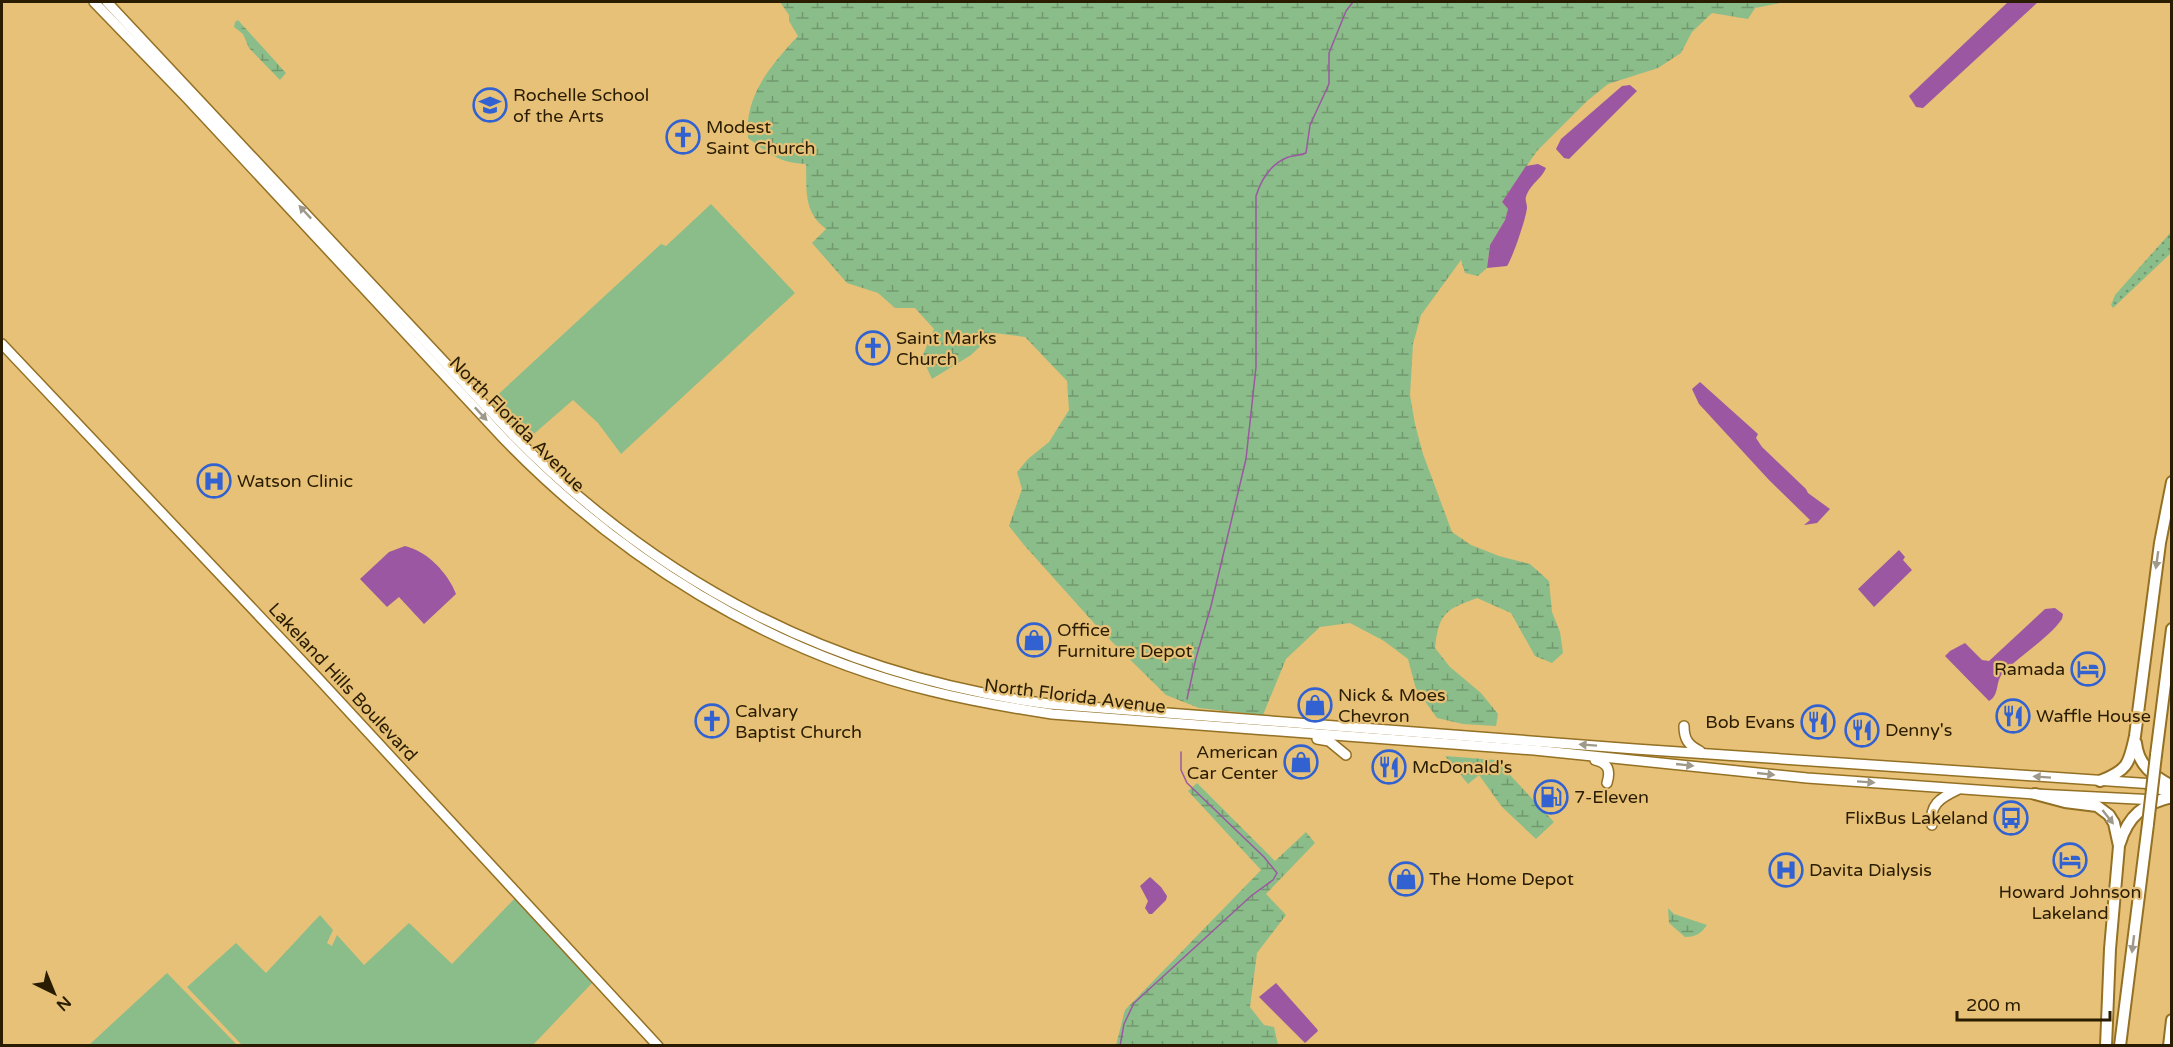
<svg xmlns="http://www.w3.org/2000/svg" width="2173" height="1047" viewBox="0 0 2173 1047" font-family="'Varela Round',sans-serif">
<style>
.grass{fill:url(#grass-dots)}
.wetland{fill:url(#wetland-marsh)}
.green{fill:#8bbd8a}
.water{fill:#9c57a2}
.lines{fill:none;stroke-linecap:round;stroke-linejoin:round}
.stream{stroke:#9c57a2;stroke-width:1.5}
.primary-casing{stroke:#937023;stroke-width:12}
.highway-casing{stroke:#937023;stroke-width:14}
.primary{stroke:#fff;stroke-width:9}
.highway{stroke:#fff;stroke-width:10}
.highway-bridge-casing{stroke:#937023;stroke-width:14;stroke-linecap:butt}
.highway-bridge{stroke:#fff;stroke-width:10}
.oneway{fill:#9f998c}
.labels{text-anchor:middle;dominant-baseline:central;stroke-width:4.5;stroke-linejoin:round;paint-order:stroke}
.poi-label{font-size:18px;fill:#2a1c00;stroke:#e6c177;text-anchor:start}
.street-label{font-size:18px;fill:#2a1c00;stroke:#e6c177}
</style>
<defs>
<pattern id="grass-dots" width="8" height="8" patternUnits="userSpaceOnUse" patternTransform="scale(1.5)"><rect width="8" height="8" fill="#8bbd8a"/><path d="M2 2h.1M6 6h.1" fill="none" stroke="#72996e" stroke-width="1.8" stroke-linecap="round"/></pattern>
<pattern id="wetland-marsh" width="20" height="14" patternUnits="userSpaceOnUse" patternTransform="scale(1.5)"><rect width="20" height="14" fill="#8bbd8a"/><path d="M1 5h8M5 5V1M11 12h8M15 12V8" fill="none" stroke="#72996e"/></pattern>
</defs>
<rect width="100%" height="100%" fill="#e6c177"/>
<polygon class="grass" points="2171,232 2171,253 2113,308 2111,305 2115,295"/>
<g class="wetland">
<path d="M780,2H1778L1780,3L1755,8L1748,19L1712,13L1692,32L1681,53L1658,68L1608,84L1587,101L1537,151L1502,202L1508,209L1505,220L1490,245L1487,268L1478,276L1465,273L1461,260L1421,315L1413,344L1410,395L1415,424L1423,454L1452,532L1471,545L1499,556L1530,564L1549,581L1552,612L1560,632L1563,653L1552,663L1535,656L1511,613L1477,598C1445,610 1439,613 1435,648L1450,667L1481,693L1498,714L1496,726L1463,724L1437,718L1416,689L1408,659L1384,641L1350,623L1320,627L1286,659L1263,715L1199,708L1166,695L1102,632L1024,545L1009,526L1022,489L1017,472L1028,459L1049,442L1069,410L1067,381L1025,337L994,333L971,355L932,379L922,357L934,329L915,308H895L878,293L847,283L812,243L826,229C803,211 807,191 806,164C779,163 769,154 748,138C744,96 771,65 798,36L789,21V15Z"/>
<polygon points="238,20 286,73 280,80 249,48 243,34 234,27 235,22"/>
<polygon points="1445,756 1496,760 1554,822 1536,839 1502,807 1479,775 1468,784"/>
<polygon points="1197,783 1275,861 1306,832 1315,843 1266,894 1286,915 1257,953 1250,1007 1264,1025 1274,1027 1278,1045 1116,1045 1125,1010 1261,870 1188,791"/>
<path d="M1668,908L1674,914L1707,925C1701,934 1695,937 1685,937L1669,923Z"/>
</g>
<g class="green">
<polygon points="711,204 795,293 621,454 598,423 573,400 528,439 490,402 661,244 666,246"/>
<polygon points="516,897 594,981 532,1046 242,1045 187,987 236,943 266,973 320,915 333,930 327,943 332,946 337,935 364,965 409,923 452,964"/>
<polygon points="167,973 237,1045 89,1045"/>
</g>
<g class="water">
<polygon points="2008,2 2038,2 1923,108 1916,107 1909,96"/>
<polygon points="1630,85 1637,91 1569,159 1564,158 1556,149 1561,139 1622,86"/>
<path d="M1538,164L1546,168C1542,178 1531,184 1527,194C1524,200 1527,202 1527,208C1526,218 1513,257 1507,266L1487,268L1490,245L1505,220L1508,209L1502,202L1526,166Z"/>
<polygon points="1700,382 1758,434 1756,438 1762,447 1806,489 1808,493 1830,509 1817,523 1804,525 1810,520 1769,480 1699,404 1692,389"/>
<path d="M405,546C427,551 448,573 456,594L424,624L399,597L387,607L360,579L389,552Z"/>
<polygon points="1899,550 1905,557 1903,560 1912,570 1874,607 1858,589"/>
<path d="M2055,608L2063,614L2062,619C2047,640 2021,654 2003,673C1995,681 2000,695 1989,701L1945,656L1950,651L1965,643L1982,660L1989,661L2045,609Z"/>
<polygon points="1150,877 1161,887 1167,896 1166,900 1152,914 1149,914 1145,908 1148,901 1140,886"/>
<polygon points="1276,983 1317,1029 1318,1031 1305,1043 1259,997"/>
</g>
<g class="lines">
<g class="stream">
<path d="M1187,699L1196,658L1211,606L1246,459L1256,367V196C1261,180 1270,165 1286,158C1292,155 1299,156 1306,153L1310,125L1329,84V53L1346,11L1353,2"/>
<polyline points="1120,1046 1124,1024 1134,1003 1251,896 1273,880 1277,873 1264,857 1187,783 1181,770 1181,752"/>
</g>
<g class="primary-casing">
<g id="primary">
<path d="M94,2L186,97L503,438C620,559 767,651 931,691C971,701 1012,708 1052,714L1534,750L1807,778L2035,794L2157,800"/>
<path d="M107,2L509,431C659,585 836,676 1049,704L1635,749L2154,784"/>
<polyline points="2,344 317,677 658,1046"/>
<path d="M1684,726C1684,739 1688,745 1700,751"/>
<polyline points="1317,739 1329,741 1346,755"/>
<path d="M1595,760C1608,763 1611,770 1607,783"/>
<path d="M1932,825C1929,805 1940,798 1957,790"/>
</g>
</g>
<g class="highway-casing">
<g id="highway">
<path d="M2136,743C2138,765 2153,776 2172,786"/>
<polyline points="2156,755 2172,629"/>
<path d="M2100,781C2128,770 2129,764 2135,736L2160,543L2172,482"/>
<polyline points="2149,784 2172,794"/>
<polyline points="2035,794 2065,802 2097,806 2109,815 2114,823 2119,846 2110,949 2106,1046"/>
<path d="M2120,843C2128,816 2144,803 2172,797"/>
<polyline points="2120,1046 2148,824"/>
<polyline points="2169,1046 2172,1020"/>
</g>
</g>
<use href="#primary" class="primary"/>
<use href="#highway" class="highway"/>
<g class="highway-bridge-casing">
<polyline id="highway-bridge" points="2148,824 2156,755"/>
</g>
<use href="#highway-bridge" class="highway-bridge"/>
</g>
<defs><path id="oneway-solid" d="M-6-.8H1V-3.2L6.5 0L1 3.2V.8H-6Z" transform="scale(1.5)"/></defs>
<g class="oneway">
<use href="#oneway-solid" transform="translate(305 212) rotate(-133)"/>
<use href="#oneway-solid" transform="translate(481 414) rotate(47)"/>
<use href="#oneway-solid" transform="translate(2157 560) rotate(98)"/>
<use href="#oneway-solid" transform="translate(1588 745) rotate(-176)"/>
<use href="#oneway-solid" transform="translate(1685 765) rotate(6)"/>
<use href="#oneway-solid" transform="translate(1766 774) rotate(6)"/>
<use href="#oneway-solid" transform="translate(2042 777) rotate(-176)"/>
<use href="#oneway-solid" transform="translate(1866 782) rotate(4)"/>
<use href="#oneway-solid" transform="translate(2108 817) rotate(52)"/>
<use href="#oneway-solid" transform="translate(2133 944) rotate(97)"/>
</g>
<defs>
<g id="school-ring" transform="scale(1.725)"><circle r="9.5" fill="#e6c177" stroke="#3262d1" stroke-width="1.5"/><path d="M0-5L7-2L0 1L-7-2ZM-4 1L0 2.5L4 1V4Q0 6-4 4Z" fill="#3262d1"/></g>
<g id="church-ring" transform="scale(1.725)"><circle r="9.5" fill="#e6c177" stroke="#3262d1" stroke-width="1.5"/><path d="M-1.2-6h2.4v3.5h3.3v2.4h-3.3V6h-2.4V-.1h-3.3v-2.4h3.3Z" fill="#3262d1"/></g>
<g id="hospital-ring" transform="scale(1.725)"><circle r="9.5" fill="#e6c177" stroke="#3262d1" stroke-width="1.5"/><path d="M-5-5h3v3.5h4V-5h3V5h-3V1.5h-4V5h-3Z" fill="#3262d1"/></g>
<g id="shop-ring" transform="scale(1.725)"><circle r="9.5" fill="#e6c177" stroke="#3262d1" stroke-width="1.5"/><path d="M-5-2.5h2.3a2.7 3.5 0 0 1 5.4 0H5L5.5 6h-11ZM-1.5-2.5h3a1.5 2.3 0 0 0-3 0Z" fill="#3262d1"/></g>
<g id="hotel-ring" transform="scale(1.725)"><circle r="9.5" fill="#e6c177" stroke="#3262d1" stroke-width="1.5"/><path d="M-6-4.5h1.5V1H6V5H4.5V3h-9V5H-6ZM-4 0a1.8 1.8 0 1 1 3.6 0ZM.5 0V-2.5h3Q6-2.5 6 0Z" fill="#3262d1"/></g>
<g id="restaurant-ring" transform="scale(1.725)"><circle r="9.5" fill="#e6c177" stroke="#3262d1" stroke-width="1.5"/><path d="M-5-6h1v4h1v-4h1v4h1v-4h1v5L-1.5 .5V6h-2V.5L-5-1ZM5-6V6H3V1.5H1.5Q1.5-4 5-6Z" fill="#3262d1"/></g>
<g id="fuel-ring" transform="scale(1.725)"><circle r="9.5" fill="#e6c177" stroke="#3262d1" stroke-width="1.5"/><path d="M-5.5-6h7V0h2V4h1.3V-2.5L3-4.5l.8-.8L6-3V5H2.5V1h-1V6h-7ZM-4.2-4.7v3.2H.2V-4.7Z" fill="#3262d1"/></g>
<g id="bus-ring" transform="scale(1.725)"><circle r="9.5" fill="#e6c177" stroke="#3262d1" stroke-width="1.5"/><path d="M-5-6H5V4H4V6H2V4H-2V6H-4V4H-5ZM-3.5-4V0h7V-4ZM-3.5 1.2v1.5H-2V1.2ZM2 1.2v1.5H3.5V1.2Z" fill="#3262d1"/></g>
</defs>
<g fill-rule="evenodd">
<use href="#school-ring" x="490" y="105"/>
<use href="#church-ring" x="683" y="137"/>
<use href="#church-ring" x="873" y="348"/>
<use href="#hospital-ring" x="214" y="481"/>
<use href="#shop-ring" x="1034" y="640"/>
<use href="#hotel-ring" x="2088" y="669"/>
<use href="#shop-ring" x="1315" y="705"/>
<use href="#restaurant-ring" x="2013" y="716"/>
<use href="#church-ring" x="712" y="721"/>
<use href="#restaurant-ring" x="1818" y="722"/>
<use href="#restaurant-ring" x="1862" y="730"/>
<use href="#shop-ring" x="1301" y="762"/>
<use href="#restaurant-ring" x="1389" y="767"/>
<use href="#fuel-ring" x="1551" y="797"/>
<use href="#bus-ring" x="2011" y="818"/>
<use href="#hotel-ring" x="2070" y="860"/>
<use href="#hospital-ring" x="1786" y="870"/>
<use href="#shop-ring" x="1406" y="879"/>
</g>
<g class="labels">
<g class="poi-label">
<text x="513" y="95">Rochelle School<tspan x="513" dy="21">of the Arts</tspan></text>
<text x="706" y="127">Modest<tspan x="706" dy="21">Saint Church</tspan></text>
<text x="896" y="338">Saint Marks<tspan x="896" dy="21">Church</tspan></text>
<text x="237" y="481">Watson Clinic</text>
<text x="1057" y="630">Office<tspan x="1057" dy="21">Furniture Depot</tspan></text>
<text x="2065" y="669" text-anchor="end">Ramada</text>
<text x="1338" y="695">Nick &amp; Moes<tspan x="1338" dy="21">Chevron</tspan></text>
<text x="735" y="711">Calvary<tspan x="735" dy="21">Baptist Church</tspan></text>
<text x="2036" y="716">Waffle House</text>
<text x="1795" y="722" text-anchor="end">Bob Evans</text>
<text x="1885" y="730">Denny's</text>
<text x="1278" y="752" text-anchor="end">American<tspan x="1278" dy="21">Car Center</tspan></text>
<text x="1412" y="767">McDonald's</text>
<text x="1574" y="797">7-Eleven</text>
<text x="1988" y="818" text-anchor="end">FlixBus Lakeland</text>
<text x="1809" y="870">Davita Dialysis</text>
<text x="1429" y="879">The Home Depot</text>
<text x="2070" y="892" text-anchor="middle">Howard Johnson<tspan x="2070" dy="21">Lakeland</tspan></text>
</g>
<g class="street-label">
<text transform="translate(517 424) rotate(45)">North Florida Avenue</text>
<text transform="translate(343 682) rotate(47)">Lakeland Hills Boulevard</text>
<text transform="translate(1075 696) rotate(7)">North Florida Avenue</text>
</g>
</g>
<rect width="2173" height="1047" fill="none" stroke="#2a1c00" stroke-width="6"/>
<g transform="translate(54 993) rotate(137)" stroke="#e6c177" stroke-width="4.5" paint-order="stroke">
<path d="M0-4.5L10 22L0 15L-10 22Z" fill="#2a1c00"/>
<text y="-9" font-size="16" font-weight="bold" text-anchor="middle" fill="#2a1c00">N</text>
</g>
<path d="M1957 1011v9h153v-9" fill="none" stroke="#2a1c00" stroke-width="3"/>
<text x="1966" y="1011" font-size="18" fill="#2a1c00" stroke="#e6c177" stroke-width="4.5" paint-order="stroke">200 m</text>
</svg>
